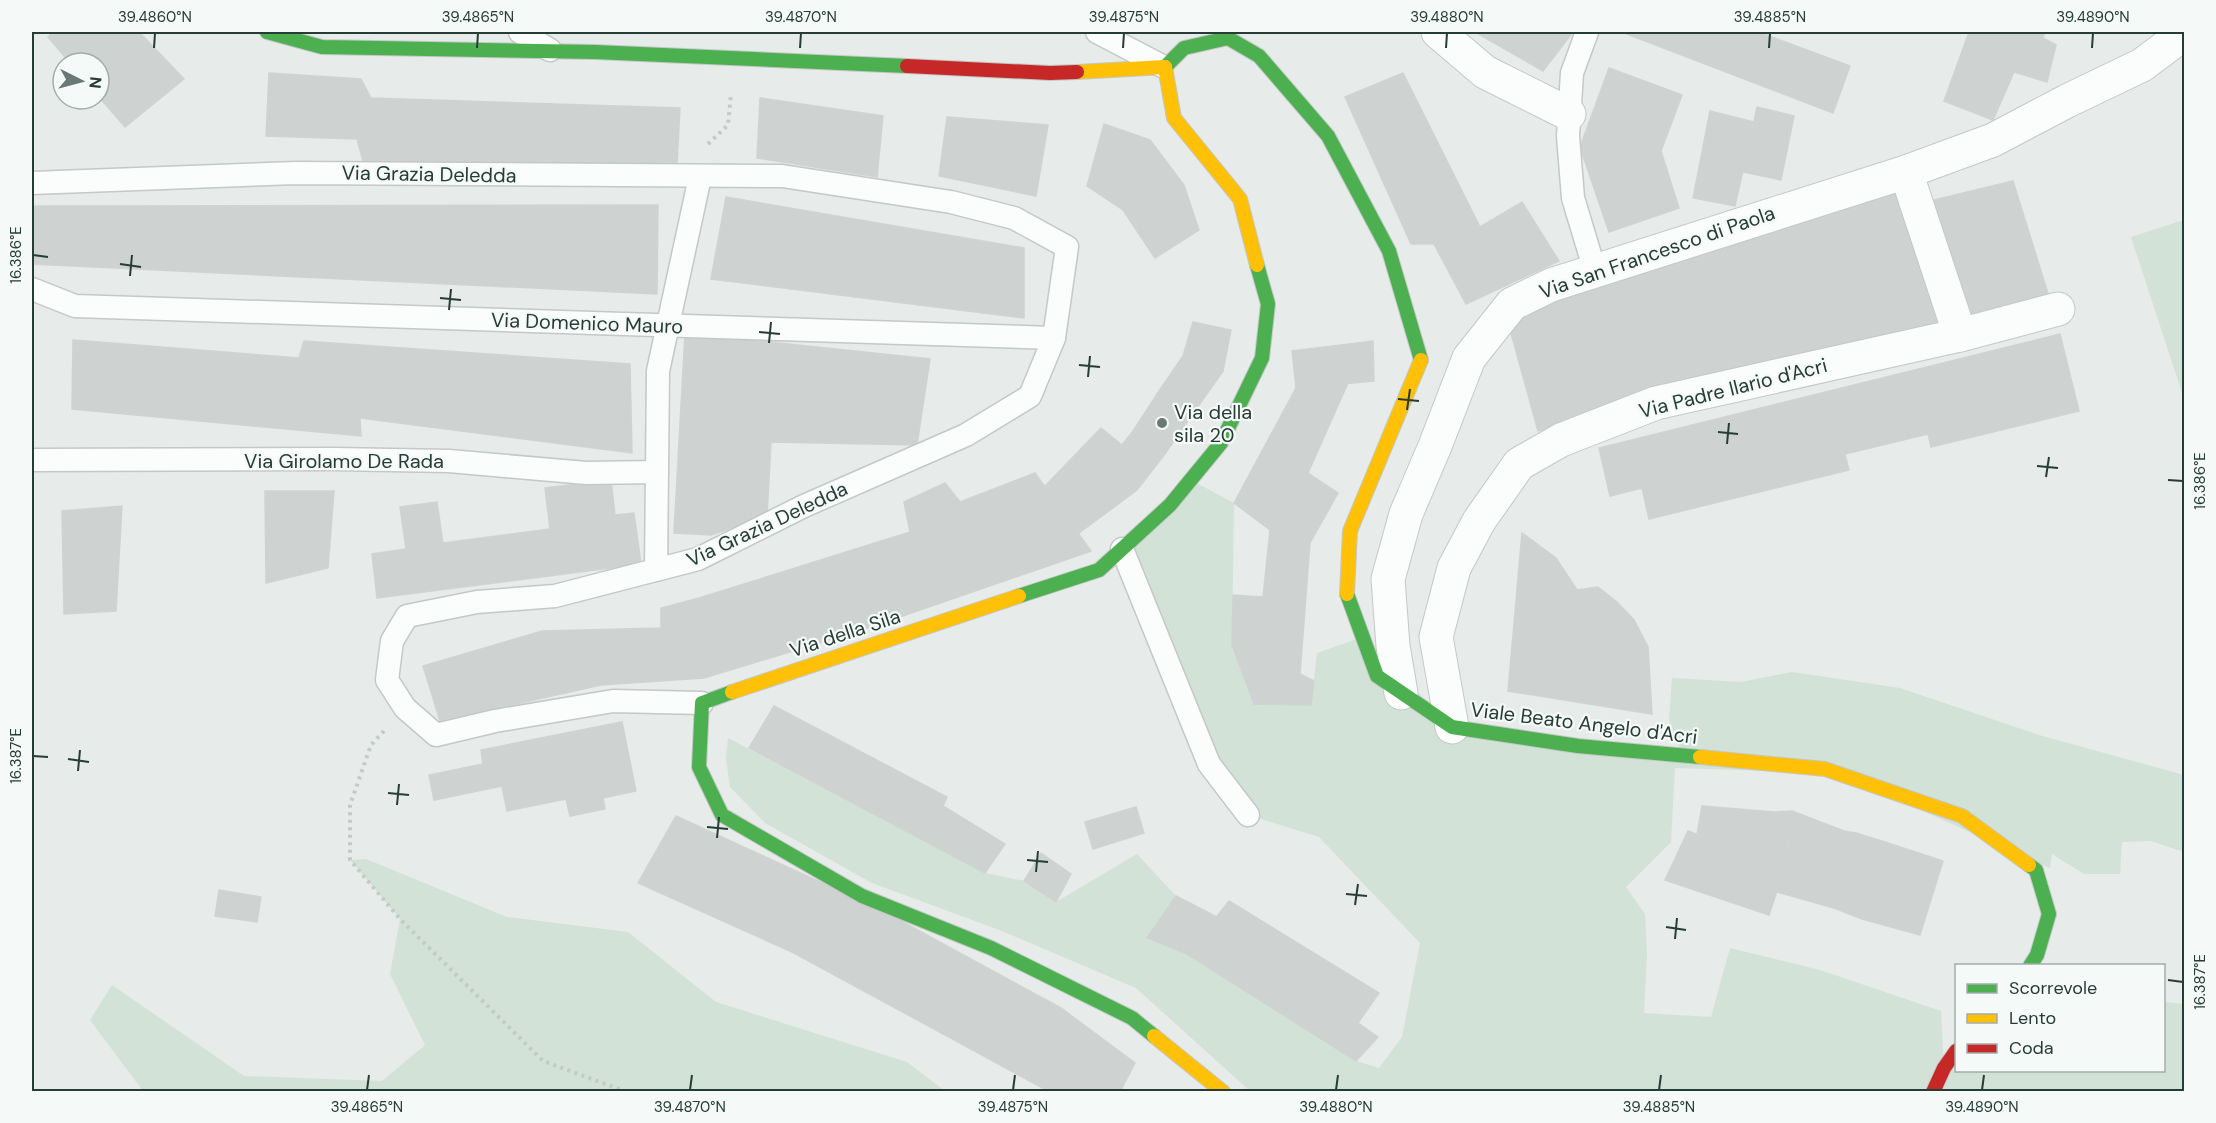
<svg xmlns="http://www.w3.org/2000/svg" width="2216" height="1123" viewBox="0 0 2216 1123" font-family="'DM Sans',sans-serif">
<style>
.green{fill:#d2e2d7}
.building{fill:#ced2d0;stroke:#cfd4d2;stroke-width:1.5}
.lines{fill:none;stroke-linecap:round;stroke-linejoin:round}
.lane-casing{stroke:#c4c8c6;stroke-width:25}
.street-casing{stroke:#c4c8c6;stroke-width:35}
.fast-casing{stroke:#c3c8c6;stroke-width:16}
.slow-casing{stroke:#c3c8c6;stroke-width:16}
.jam-casing{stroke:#c3c8c6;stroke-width:16}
.path{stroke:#c3cac7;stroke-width:4;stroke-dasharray:3 4.5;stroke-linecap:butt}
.lane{stroke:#fbfcfc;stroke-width:22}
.street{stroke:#fbfcfc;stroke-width:33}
.fast{stroke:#4caf50;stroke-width:14}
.slow{stroke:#ffc107;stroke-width:14}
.jam{stroke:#c62828;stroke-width:14}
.ticks{fill:none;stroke:#263c37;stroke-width:2}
.poi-dot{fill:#6a7975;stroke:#f5f9f7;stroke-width:2}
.labels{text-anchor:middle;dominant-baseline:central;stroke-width:4.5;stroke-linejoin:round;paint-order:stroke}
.street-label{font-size:20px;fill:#263c37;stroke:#f5f9f7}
.poi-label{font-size:20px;fill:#263c37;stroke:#f5f9f7;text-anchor:start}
.neatline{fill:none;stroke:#263c37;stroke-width:2}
.ticks-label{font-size:15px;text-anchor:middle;fill:#263c37}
</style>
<rect width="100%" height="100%" fill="#e7ebe9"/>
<g class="green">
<polygon points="2184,220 2184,399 2131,237"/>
<polygon points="1191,480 1234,503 1232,645 1254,704 1311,705 1317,653 1363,637 1452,727 1682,755 1669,720 1672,678 1741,682 1792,672 1900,688 2039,735 2184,775 2184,852 2151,841 2122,842 2120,874 2084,874 2052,854 2050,868 1838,773 1675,768 1671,842 1626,887 1645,914 1647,953 1644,1013 1711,1017 1730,948 1820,970 1941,1011 1944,1067 1956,1070 2164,1070 2164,1002 2184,1004 2184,1091 1250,1091 1136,988 1002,931 872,883 765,823 730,787 726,758 728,738 985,873 1024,881 1056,902 1137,854 1176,896 1148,939 1187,954 1356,1061 1379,1068 1402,1037 1420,943 1319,837 1248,815 1209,764 1122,549"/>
<polygon points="366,859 507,917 628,932 716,1002 907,1062 945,1091 143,1091 90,1020 112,985 244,1076 382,1081 425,1045 390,974 400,919 350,860"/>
</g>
<g class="building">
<polygon points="53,32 139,32 184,79 125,127 99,97 99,63 70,63 48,37"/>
<polygon points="1475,32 1573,32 1543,71"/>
<polygon points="1628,32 1758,32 1850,66 1833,113 1627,34"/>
<polygon points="1969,32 2045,32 2043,38 2056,45 2047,82 2014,72 1993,120 1944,101"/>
<polygon points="1609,68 1682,95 1661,151 1679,208 1609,232 1580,147"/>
<polygon points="269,73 361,79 371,98 680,108 677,165 363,161 357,139 266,136"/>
<polygon points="1403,73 1480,227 1522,202 1559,261 1466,304 1434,244 1411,244 1345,97"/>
<polygon points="760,98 883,116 877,177 757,158"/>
<polygon points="1757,107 1794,116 1781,180 1743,172"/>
<polygon points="1710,111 1754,122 1735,206 1693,198"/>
<polygon points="947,117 1048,125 1036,196 939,176"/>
<polygon points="1104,124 1150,140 1184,185 1199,230 1155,258 1123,210 1087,186"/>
<polygon points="2013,181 2050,300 1973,320 1934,200"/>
<polygon points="1899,193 1943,328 1677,381 1538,431 1508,322 1607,281"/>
<polygon points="726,197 1024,248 1024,318 711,279"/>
<polygon points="658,205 657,294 32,264 32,206"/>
<polygon points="1193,322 1231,330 1223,371 1183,356"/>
<polygon points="685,333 930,359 917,445 771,442 767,516 711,535 674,533"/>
<polygon points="2060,334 2079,411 1931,447 1928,434 1845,454 1849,470 1649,519 1642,488 1610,496 1599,448"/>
<polygon points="73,340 299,358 304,341 630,364 632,453 360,418 361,436 72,409"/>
<polygon points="1373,341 1374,381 1296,388 1292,351"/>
<polygon points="1183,356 1223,371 1192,415 1157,394"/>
<polygon points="1348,383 1308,473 1338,493 1310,543 1300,674 1314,681 1311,705 1254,704 1232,645 1233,595 1263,597 1270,530 1234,503 1296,388"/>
<polygon points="1157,394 1192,415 1165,454 1133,431"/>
<polygon points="1101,428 1122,445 1133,431 1165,454 1137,490 1079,533 1045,486"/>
<polygon points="1035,473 1091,551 865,629 704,678 601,685 440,721 423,666 542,631 661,628 661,608 699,598 910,532 904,502 945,483 960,502"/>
<polygon points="611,480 615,515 634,513 641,564 377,598 372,554 406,549 400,507 437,502 443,543 550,529 545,488"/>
<polygon points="265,491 334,491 328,568 266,583"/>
<polygon points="122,506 116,611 64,614 62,511"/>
<polygon points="1522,533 1556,558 1577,590 1598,587 1617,602 1634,620 1648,647 1652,714 1508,691"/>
<polygon points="774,706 947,797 943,806 1005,844 985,873 749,748"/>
<polygon points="622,722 636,791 603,798 605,809 570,816 566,799 507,811 502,786 434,800 429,775 483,764 481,750"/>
<polygon points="1702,806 1774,812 1792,811 1785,867 1697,834"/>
<polygon points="1136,807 1144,833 1093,849 1085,822"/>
<polygon points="1792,811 1844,831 1856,833 1834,908 1777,892 1785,867"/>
<polygon points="676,816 881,910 1061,1008 1135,1063 1120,1092 1050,1092 792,952 638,883"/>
<polygon points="1688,831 1785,867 1769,915 1665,880"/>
<polygon points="1856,833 1885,842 1862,919 1834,908"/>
<polygon points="1885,842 1943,861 1920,935 1862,919"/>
<polygon points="1041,853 1071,874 1056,902 1024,881"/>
<polygon points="219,890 261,897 257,922 215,916"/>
<polygon points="1176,896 1217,917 1187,954 1147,938"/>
<polygon points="1229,901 1379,993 1358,1023 1378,1037 1356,1061 1187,954"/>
</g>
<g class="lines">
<g class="lane-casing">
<g id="lane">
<polyline points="520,32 550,50"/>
<polyline points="1097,32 1162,66"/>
<polyline points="1587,32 1572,73 1568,136 1573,198 1595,271"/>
<polyline points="32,183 296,173 782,176 951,202 1014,218 1067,247 1054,338 75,306 32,289"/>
<polyline points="32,460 334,459 449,461 586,473 657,472"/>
<polyline points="1122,549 1209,764 1248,815"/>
<polyline points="656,570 658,371 700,177"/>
<polyline points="702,703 613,701 495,721 436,735 405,708 387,680 392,641 407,616 477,602 555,596 698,559 804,506 966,435 1030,396 1054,338"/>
</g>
</g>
<g class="street-casing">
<g id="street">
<polyline points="1438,32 1485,72 1569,114"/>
<polyline points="1906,172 1960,335"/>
<polyline points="1401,693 1393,646 1388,579 1406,514 1435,446 1469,358 1512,304 1551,285 1906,172 1993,140 2067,101 2142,65 2178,38 2182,32"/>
<polyline points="1452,727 1436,637 1454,568 1479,521 1519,464 1561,440 1656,403 1960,335 2058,309"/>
</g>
</g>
<g class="fast-casing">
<g id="fast">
<polyline points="267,32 322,47 595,52 907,66"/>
<polyline points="1165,67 1184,48 1228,38 1259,56 1328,136 1389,251 1421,360"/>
<polyline points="1347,594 1377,676 1452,727 1578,746 1700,757"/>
<polyline points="1019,596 1099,570 1170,505 1221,443 1262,358 1268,304 1257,265"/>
<polyline points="732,692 702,703 699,767 722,815 862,896 991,948 1132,1018 1154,1036"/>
<polyline points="2029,865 2036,870 2049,914 2037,955 2030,966"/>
</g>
</g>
<g class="slow-casing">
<g id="slow">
<polyline points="1165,67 1174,118 1240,199 1257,265"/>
<polyline points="1077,72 1165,67"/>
<polyline points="1347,594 1350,531 1421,360"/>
<polyline points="732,692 1019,596"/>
<polyline points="1700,757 1825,769 1962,816 2029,865"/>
<polyline points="1154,1036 1223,1092"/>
</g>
</g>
<g class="jam-casing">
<g id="jam">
<polyline points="907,66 1050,73 1077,72"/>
<polyline points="1933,1092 1944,1068 1956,1051"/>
</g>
</g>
<g class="path">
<polyline points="708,144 728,125 731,94"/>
<polyline points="384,731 371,745 350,805 350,860 401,920 543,1061 627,1092"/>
</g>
<use href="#lane" class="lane"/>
<use href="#street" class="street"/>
<use href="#fast" class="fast"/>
<use href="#slow" class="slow"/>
<use href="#jam" class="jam"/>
</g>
<path class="ticks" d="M154,48L155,33M477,48L478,33M800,48L801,33M1123,48L1124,33M1446,48L1447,33M1769,48L1770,33M2092,48L2093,33M33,255L48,257M120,264L141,267M130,276L132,255M440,298L461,300M449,310L451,289M759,332L780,334M769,343L771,322M1079,365L1100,367M1088,377L1090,356M1398,399L1419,401M1407,410L1410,389M1718,432L1738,434M1727,444L1729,423M2037,466L2058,468M2046,477L2049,457M2168,480L2183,481M33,756L48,757M68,759L89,762M78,771L80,750M388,793L409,795M397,805L399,784M707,827L728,829M717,838L719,817M1027,860L1048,862M1036,872L1038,851M1346,894L1367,896M1355,905L1358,884M1666,927L1686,930M1675,939L1677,918M2168,980L2183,982M367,1090L369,1075M690,1090L692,1075M1013,1090L1015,1075M1336,1090L1338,1075M1659,1090L1661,1075M1982,1090L1984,1075"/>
<circle class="poi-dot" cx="1162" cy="423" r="6"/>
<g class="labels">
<g class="street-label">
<text transform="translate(429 174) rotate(1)">Via Grazia Deledda</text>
<text transform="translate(1657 252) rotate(-19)">Via San Francesco di Paola</text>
<text transform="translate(587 323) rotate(2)">Via Domenico Mauro</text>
<text transform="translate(1733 388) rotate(-14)">Via Padre Ilario d'Acri</text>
<text x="344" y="461">Via Girolamo De Rada</text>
<text transform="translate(767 524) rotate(-25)">Via Grazia Deledda</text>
<text transform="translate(845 633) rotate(-18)">Via della Sila</text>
<text transform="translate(1584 723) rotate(7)">Viale Beato Angelo d'Acri</text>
</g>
<g class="poi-label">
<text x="1174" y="412">Via della<tspan x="1174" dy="23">sila 20</tspan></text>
</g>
</g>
<rect width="2216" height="1123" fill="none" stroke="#f5f9f7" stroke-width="66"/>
<rect x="1955" y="964" width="210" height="108" fill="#f5f9f7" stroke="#a2adaa" stroke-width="1.5"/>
<rect x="1967" y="984" width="30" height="9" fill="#4caf50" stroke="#a2adaa" stroke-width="1.5"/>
<text x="2009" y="994" font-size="18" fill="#263c37">Scorrevole</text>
<rect x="1967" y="1014" width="30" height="9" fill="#ffc107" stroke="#a2adaa" stroke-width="1.5"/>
<text x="2009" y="1024" font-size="18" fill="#263c37">Lento</text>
<rect x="1967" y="1044" width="30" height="9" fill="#c62828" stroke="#a2adaa" stroke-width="1.5"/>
<text x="2009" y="1054" font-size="18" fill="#263c37">Coda</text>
<g transform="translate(81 81) rotate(96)"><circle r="28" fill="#f5f9f7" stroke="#a2adaa" stroke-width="1.5"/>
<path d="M0-4.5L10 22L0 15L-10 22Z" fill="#6a7975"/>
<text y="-9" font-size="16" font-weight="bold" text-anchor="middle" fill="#263c37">N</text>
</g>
<rect x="33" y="33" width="2150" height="1057" class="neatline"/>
<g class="ticks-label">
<text x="155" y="22">39.4860°N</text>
<text x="478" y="22">39.4865°N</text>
<text x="801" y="22">39.4870°N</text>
<text x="1124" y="22">39.4875°N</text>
<text x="1447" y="22">39.4880°N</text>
<text x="1770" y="22">39.4885°N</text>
<text x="2093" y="22">39.4890°N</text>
<text transform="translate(16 255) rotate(-90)" y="5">16.386°E</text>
<text transform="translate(2200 481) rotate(-90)" y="5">16.386°E</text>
<text transform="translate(16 756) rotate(-90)" y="5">16.387°E</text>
<text transform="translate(2200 982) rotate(-90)" y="5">16.387°E</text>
<text x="367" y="1112">39.4865°N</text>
<text x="690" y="1112">39.4870°N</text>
<text x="1013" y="1112">39.4875°N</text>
<text x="1336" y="1112">39.4880°N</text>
<text x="1659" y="1112">39.4885°N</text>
<text x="1982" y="1112">39.4890°N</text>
</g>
</svg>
